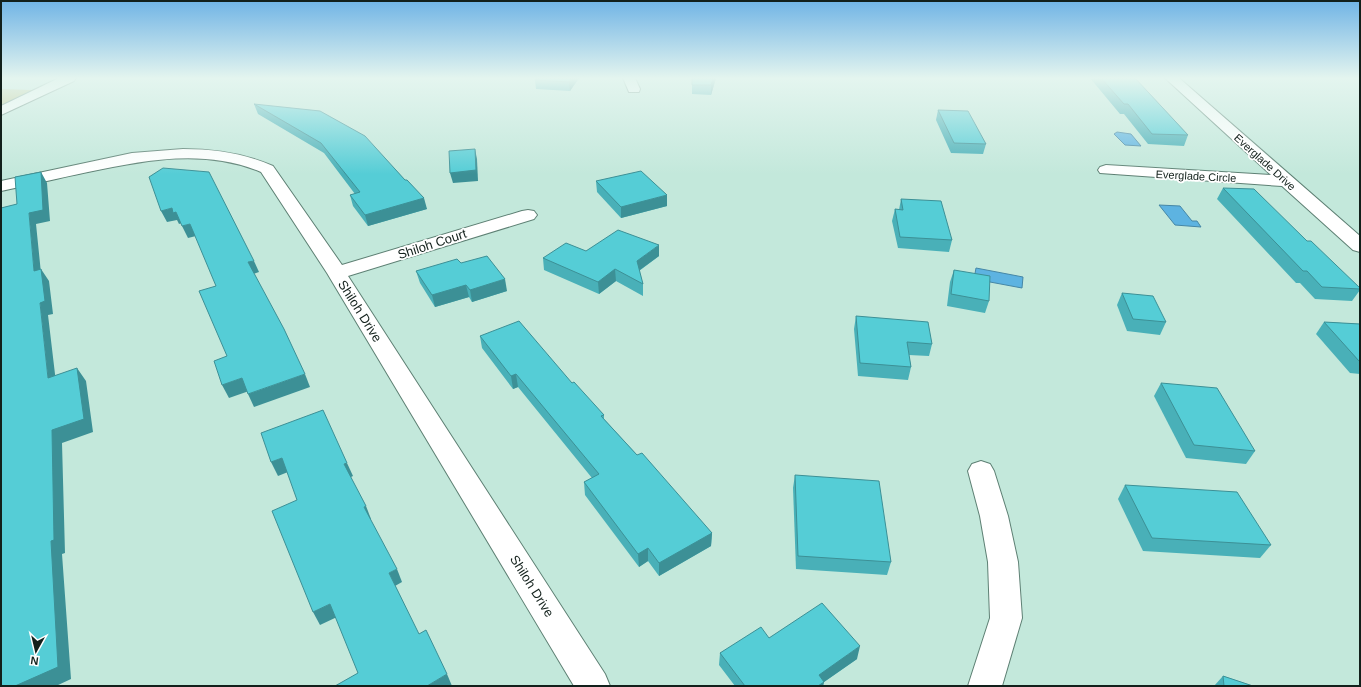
<svg xmlns="http://www.w3.org/2000/svg" width="1361" height="687" viewBox="0 0 1361 687" font-family="Helvetica,sans-serif">
<style>
.green{fill:#bcbb78}
.water{fill:#5db3e1;stroke:#4687a6}
.lines{fill:none;stroke-linecap:round;stroke-linejoin:round}
.minor-casing{stroke:#5e8074;stroke-width:2}
.minor{fill:#fff;fill-rule:evenodd}
.wall{fill:#49b0b8}
.shaded-wall{fill:#3c9096}
.building{fill:#55cdd6;stroke:#3c9096}
.labels{text-anchor:middle;dominant-baseline:central;stroke-width:3.5;stroke-linejoin:round;paint-order:stroke}
.far-street-label{font-size:11px;fill:#12201b;stroke:#fff}
.street-label{font-size:13px;fill:#12201b;stroke:#fff}
</style>
<rect width="100%" height="100%" fill="#c3e8db"/>
<polygon class="green" points="1,89 33,90 1,106"/>
<g class="water">
<polygon points="1117,132 1131,134 1141,146 1125,145 1114,134"/>
<polygon points="1159,205 1180,206 1192,221 1197,221 1201,227 1175,225"/>
<polygon points="976,268 1023,277 1022,288 974,279"/>
</g>
<g class="lines">
<g class="minor-casing">
<g id="minor">
<polygon points="59,78 76,78 74,81 1,115 1,106"/>
<polygon points="623,78 635,78 640,89 639,92 629,92"/>
<polygon points="1165,78 1179,78 1360,236 1360,252 1353,250 1282,186 1100,173 1098,170 1100,167 1106,165 1271,175"/>
<path d="M183,149C215,149 243,153 273,166L342,265L522,211L528,210L534,211L537,215L534,219L348,276L605,674L610,686H574L327,273L261,172C205,148 145,160 88,172C59,178 30,185 1,191V181L132,153Z"/>
<polygon points="981,461 990,464 994,471 1008,516 1018,562 1022,618 1002,686 968,686 990,618 988,562 980,516 968,471 972,464"/>
</g>
</g>
<use href="#minor" class="minor"/>
</g>
<g class="wall">
<polygon points="536,78 579,78 570,91 536,89 535,80"/>
<polygon points="716,78 711,95 692,94 692,85"/>
<polygon points="1090,78 1135,78 1188,135 1184,146 1148,144 1124,114 1120,114"/>
<polygon points="254,104 405,180 427,209 368,226 353,206 350,195 355,194 324,153 258,114"/>
<polygon points="938,110 986,144 983,154 951,153 936,120"/>
<polygon points="596,181 667,206 621,218 597,192"/>
<polygon points="1223,188 1307,241 1360,288 1360,290 1352,301 1315,299 1300,283 1296,283 1217,199"/>
<polygon points="901,199 952,240 949,252 898,248 892,221 895,209 899,210"/>
<polygon points="586,251 659,256 639,271 643,284 643,296 616,281 599,294 544,270 543,258"/>
<polygon points="461,263 507,291 472,302 469,297 435,307 420,283 416,271"/>
<polygon points="954,270 989,301 985,313 947,306 950,282"/>
<polygon points="1122,293 1166,322 1160,335 1127,331 1117,305"/>
<polygon points="856,316 932,344 929,356 909,355 911,367 908,380 858,376 854,329"/>
<polygon points="1324,322 1360,324 1360,374 1350,373 1316,334"/>
<polygon points="480,336 572,383 604,415 604,419 637,455 712,533 711,546 659,576 648,561 639,567 585,495 584,482 592,478 518,387 513,389 482,348"/>
<polygon points="1161,383 1255,451 1246,464 1186,458 1154,396"/>
<polygon points="795,475 891,562 887,575 796,569 793,488"/>
<polygon points="1125,485 1271,545 1260,558 1143,551 1118,499"/>
<polygon points="769,638 857,659 824,682 823,686 735,686 719,665 720,653"/>
<polygon points="1223,676 1253,686 1214,686"/>
</g>
<g class="shaded-wall">
<polygon points="572,78 579,78 570,91 569,82"/>
<polygon points="713,78 716,78 711,95 711,85"/>
<polygon points="475,149 477,159 478,181 453,183 450,173"/>
<polygon points="41,172 47,183 50,221 36,224 42,283 34,271 29,213"/>
<polygon points="667,195 667,206 621,218 621,207"/>
<polygon points="424,198 427,209 368,226 365,215"/>
<polygon points="172,208 176,212 182,223 179,224 177,220 167,222 161,211"/>
<polygon points="190,224 196,236 188,238 182,226"/>
<polygon points="659,245 659,256 637,272 637,261"/>
<polygon points="254,261 259,272 253,274 248,262"/>
<polygon points="41,269 49,281 53,314 48,315 57,391 48,378 40,303"/>
<polygon points="615,269 616,281 599,294 598,282"/>
<polygon points="505,279 507,291 472,302 470,290"/>
<polygon points="466,285 469,297 435,307 432,295"/>
<polygon points="77,368 86,381 93,432 62,443 65,553 62,554 71,679 56,686 15,686 51,541 52,430"/>
<polygon points="305,374 310,387 254,407 248,394"/>
<polygon points="516,374 518,387 513,389 511,376"/>
<polygon points="242,378 249,391 229,398 222,385"/>
<polygon points="282,458 288,472 278,476 271,462"/>
<polygon points="347,463 353,476 349,478 344,464"/>
<polygon points="366,506 371,519 369,520 364,507"/>
<polygon points="712,533 711,546 659,576 659,563"/>
<polygon points="648,548 648,561 639,567 638,554"/>
<polygon points="397,569 402,582 395,586 389,573"/>
<polygon points="330,604 337,617 320,625 313,612"/>
<polygon points="860,646 857,659 824,682 823,686 817,686 819,675"/>
<polygon points="447,674 452,686 427,686"/>
</g>
<g class="building">
<polygon points="536,78 572,78 569,82 535,80"/>
<polygon points="692,78 713,78 711,85 692,85"/>
<polygon points="1101,78 1135,78 1188,135 1152,134 1128,104 1124,104"/>
<polygon points="254,104 320,111 365,136 405,180 407,180 424,198 365,215 350,195 360,192 321,143"/>
<polygon points="938,110 968,111 986,144 954,143"/>
<polygon points="475,149 476,170 450,173 449,151"/>
<polygon points="163,168 209,172 254,261 248,262 284,329 305,374 248,394 242,378 222,385 214,361 227,356 199,291 216,286 190,224 182,226 176,212 173,213 172,208 161,211 149,177"/>
<polygon points="641,171 667,195 621,207 596,181"/>
<polygon points="41,172 43,210 29,213 34,271 41,269 45,301 40,303 48,378 77,368 84,419 52,430 54,540 51,541 58,667 15,686 1,686 1,208 17,204 15,177"/>
<polygon points="1223,188 1254,189 1307,241 1311,241 1360,288 1360,289 1322,287 1307,271 1303,271"/>
<polygon points="901,199 941,201 952,240 900,237 895,209 903,210"/>
<polygon points="618,230 659,245 637,261 643,284 615,269 598,282 543,258 566,243 586,251"/>
<polygon points="487,256 505,279 470,290 466,285 432,295 416,271 457,259 461,263"/>
<polygon points="954,270 990,276 989,301 951,294"/>
<polygon points="1122,293 1153,296 1166,322 1133,319"/>
<polygon points="856,316 928,322 932,344 907,342 911,367 860,363"/>
<polygon points="519,321 572,383 574,382 604,415 601,416 637,455 642,453 712,533 659,563 648,548 638,554 584,482 599,474 516,374 511,376 480,336"/>
<polygon points="1324,322 1360,324 1360,361 1359,361"/>
<polygon points="1161,383 1217,388 1255,451 1194,445"/>
<polygon points="323,410 347,463 344,464 366,506 364,507 397,569 389,573 419,634 426,630 447,674 427,686 335,686 358,673 330,604 313,612 272,511 297,500 282,458 271,462 261,433"/>
<polygon points="795,475 879,481 891,562 798,556"/>
<polygon points="1125,485 1237,492 1271,545 1152,538"/>
<polygon points="822,603 860,646 819,675 824,682 818,686 745,686 720,653 761,627 769,638"/>
<polygon points="1223,676 1253,686 1224,686"/>
</g>
<linearGradient id="sky" x2="0" y2="1"><stop stop-color="#70b4e5"/><stop offset="0.45" stop-color="#e4f5ef"/><stop offset="1" stop-color="#e4f5ef" stop-opacity="0"/></linearGradient>
<rect width="1361" height="174" fill="url(#sky)"/>
<g class="labels">
<g class="far-street-label">
<text transform="translate(1265 162) rotate(42)">Everglade Drive</text>
<text transform="translate(1196 176) rotate(3)">Everglade Circle</text>
</g>
<g class="street-label">
<text transform="translate(432 244) rotate(-18)">Shiloh Court</text>
<text transform="translate(360 311) rotate(58)">Shiloh Drive</text>
<text transform="translate(532 586) rotate(58)">Shiloh Drive</text>
</g>
</g>
<rect width="1361" height="687" fill="none" stroke="#12201b" stroke-width="4"/>
<g transform="translate(36 651) rotate(188)" stroke="#ffffff" stroke-width="3" paint-order="stroke">
<path d="M0-3L7 15L0 10L-7 15Z" fill="#12201b"/>
<text y="-6" font-size="11" font-weight="bold" text-anchor="middle" fill="#12201b">N</text>
</g>
</svg>
